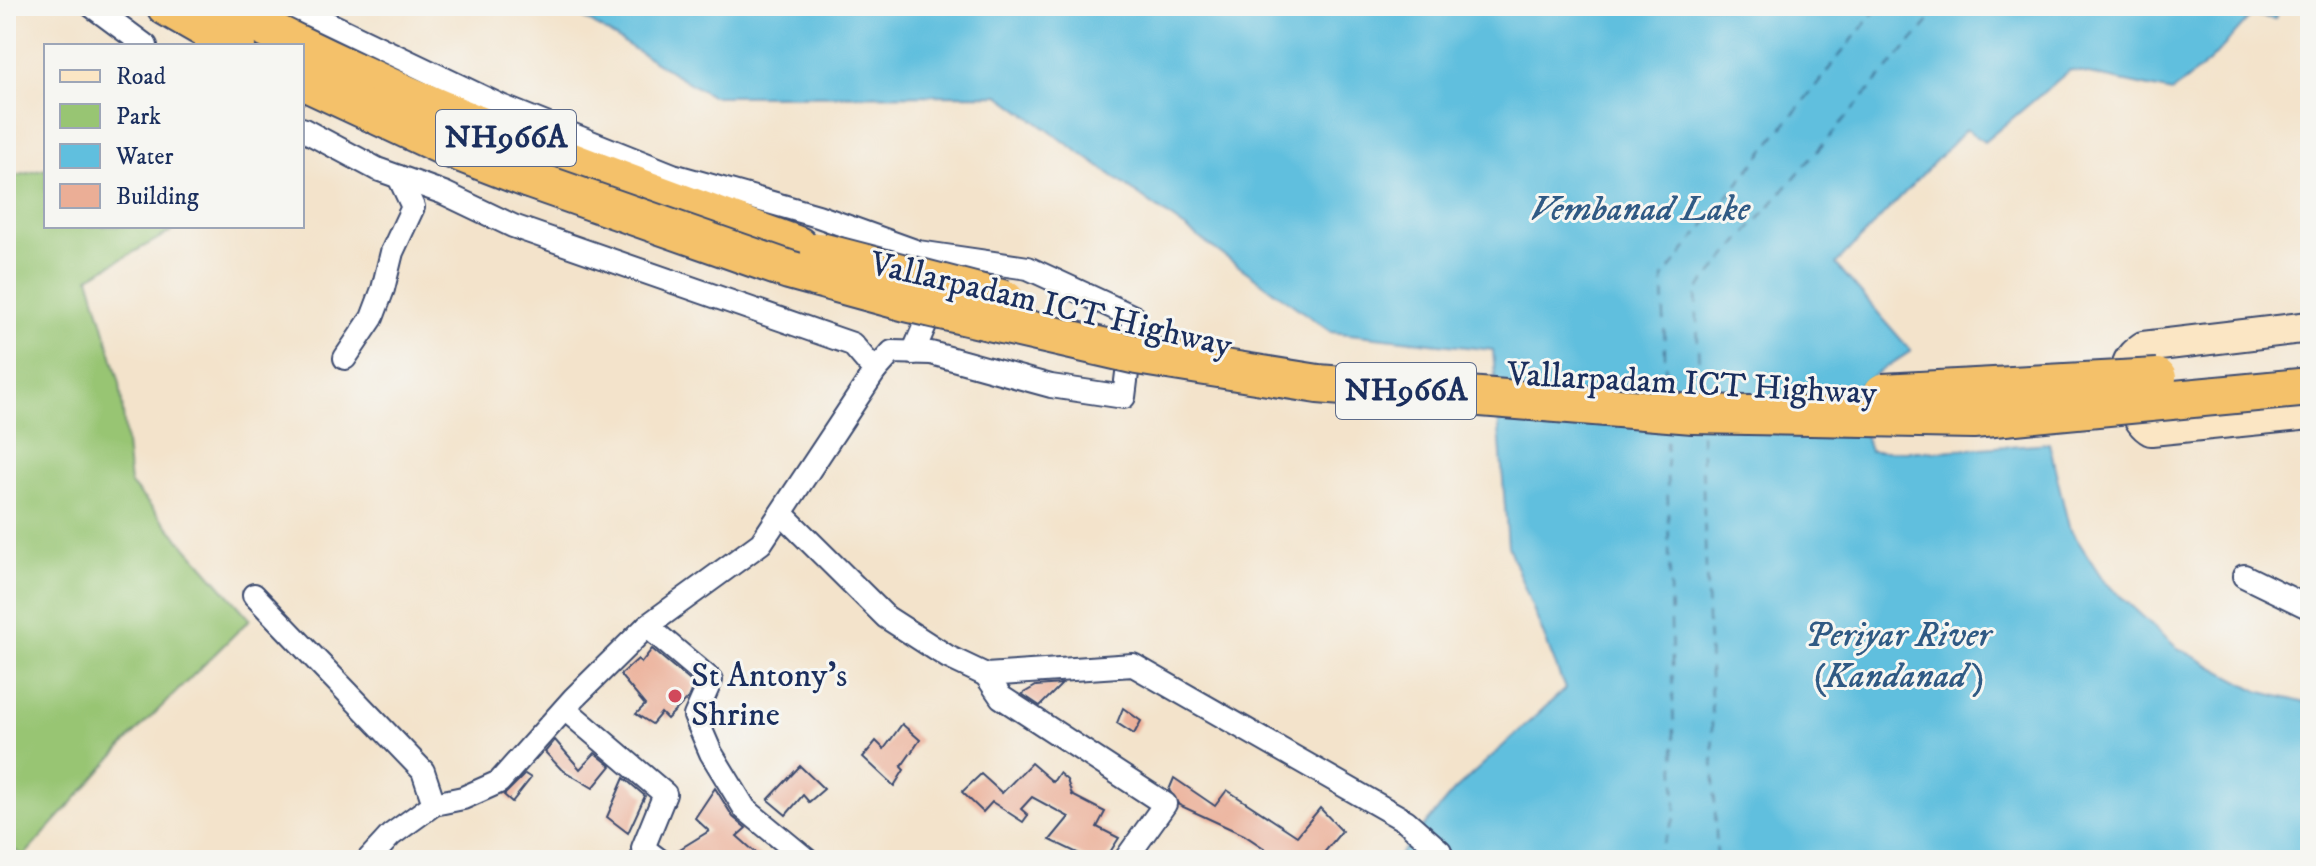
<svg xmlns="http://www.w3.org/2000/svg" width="2316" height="866" viewBox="0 0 2316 866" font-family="'IM FELL DW Pica',serif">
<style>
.green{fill:#98c573;stroke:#5a7a68;stroke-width:2}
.water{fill:#60bfde;stroke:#3e779e;stroke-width:2}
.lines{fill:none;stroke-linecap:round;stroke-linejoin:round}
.ferry{stroke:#305a84;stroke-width:2;stroke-dasharray:10 8;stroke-linecap:butt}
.building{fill:#ebae96}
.street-casing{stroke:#3b4a6e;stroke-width:26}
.secondary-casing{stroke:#3b4a6e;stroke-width:34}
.highway-casing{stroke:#3b4a6e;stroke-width:42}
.street{stroke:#fff;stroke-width:22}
.secondary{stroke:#fbe6c4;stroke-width:30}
.highway{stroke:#f4c16b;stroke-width:38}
.highway-bridge-casing{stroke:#3b4a6e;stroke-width:42;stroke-linecap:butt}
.highway-bridge{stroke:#f4c16b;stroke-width:38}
.poi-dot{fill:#d1495b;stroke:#f6f6f2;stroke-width:3}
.labels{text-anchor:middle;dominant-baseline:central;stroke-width:6;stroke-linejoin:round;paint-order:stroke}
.shield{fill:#f6f6f2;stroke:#5d6b8a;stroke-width:2}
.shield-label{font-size:32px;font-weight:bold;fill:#1b2f5e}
.street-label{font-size:34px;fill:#1b2f5e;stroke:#f6f6f2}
.poi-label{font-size:34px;fill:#1b2f5e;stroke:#f6f6f2;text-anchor:start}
.water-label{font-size:36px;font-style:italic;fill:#305a84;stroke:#f6f6f2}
</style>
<rect width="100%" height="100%" fill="#f6f6f2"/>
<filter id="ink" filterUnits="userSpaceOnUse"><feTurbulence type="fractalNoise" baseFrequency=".0125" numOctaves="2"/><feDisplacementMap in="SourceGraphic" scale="16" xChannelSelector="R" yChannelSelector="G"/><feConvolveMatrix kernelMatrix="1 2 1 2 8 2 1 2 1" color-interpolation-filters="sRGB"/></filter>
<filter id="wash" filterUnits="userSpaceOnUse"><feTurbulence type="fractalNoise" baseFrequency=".006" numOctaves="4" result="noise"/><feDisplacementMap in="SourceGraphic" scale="32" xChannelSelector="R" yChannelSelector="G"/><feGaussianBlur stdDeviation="1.8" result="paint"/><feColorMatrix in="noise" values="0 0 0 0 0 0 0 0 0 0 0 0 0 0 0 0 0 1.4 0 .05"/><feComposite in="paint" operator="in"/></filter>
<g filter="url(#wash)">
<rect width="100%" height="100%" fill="#f3e3cb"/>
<polygon class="green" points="46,169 46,226 181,226 89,277 120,383 130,483 250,619 133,735 24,856 6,845 6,178"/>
<polygon class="water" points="564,6 2279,6 2275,19 2252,15 2211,60 2172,92 2070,70 1984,142 1966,129 1836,264 1911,351 1859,385 1861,425 1870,451 1941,451 2049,443 2069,527 2104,581 2176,647 2258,691 2310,704 2310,860 1395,860 1454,791 1565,689 1508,546 1493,350 1331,332 999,95 711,96"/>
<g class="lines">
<g class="ferry">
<polyline points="1666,393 1663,278 1879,6"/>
<polyline points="1700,395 1696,292 1942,6"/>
<polyline points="1701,434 1717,860"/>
<polyline points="1655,860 1676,815 1666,432"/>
</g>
</g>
<g id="blocks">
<g class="building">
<polygon points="652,649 694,684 688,698 667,719 661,713 652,724 636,714 645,705 620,675 638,659 641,663"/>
<polygon points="1062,684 1040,706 1022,694 1036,686"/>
<polygon points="1123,708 1141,721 1134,734 1117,723"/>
<polygon points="902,724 920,740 901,767 904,770 894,786 863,757 876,741 884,749"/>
<polygon points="555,740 580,769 595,753 611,766 593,788 561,769 545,752"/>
<polygon points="1031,763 1053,782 1059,773 1067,780 1072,795 1105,812 1097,827 1119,838 1105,860 1092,860 1050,840 1069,817 1032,797 1021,809 1028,815 1023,822 992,802 983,812 962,792 981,774 1002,793"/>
<polygon points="800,766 824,789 809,802 803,795 786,815 768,800"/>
<polygon points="525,774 531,778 512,802 504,795"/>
<polygon points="624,778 645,796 628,833 607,817"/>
<polygon points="1174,778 1215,806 1227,790 1297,836 1320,808 1342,831 1318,860 1282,860 1244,835 1179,805 1169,790"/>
<polygon points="715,788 733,817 746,828 737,836 764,860 686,860 675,852 709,831 695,818"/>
</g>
</g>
</g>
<g filter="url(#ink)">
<use href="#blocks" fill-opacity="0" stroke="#3b4a6e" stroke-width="2"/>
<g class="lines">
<g class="street-casing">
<g id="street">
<polyline points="92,6 146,46"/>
<polyline points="292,6 501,106 673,175 818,216 918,252 1028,268 1134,317 1124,397 1051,386 931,353 892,352 875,371"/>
<polyline points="302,129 377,169 444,193 513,226 852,344 875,371 761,543 647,626 574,698 499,782 463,798 434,804 391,835 368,860"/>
<polyline points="913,353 936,299"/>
<polyline points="345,358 372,318 383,289 392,252 413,207 399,177"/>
<polyline points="782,514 886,617 948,657 986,675 1133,665 1406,821 1440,851"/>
<polyline points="2244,576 2310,608"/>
<polyline points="254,595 423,771 434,804"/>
<polyline points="647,626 711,680 695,716 711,753 745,809 807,860"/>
<polyline points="986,675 1001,697 1165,804 1125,860"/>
<polyline points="565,709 665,794 643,848 659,860"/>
</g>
</g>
<g class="secondary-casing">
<path id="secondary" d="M2310,327L2143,347C2136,352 2129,357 2127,367C2124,385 2135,422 2151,430L2310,414"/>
</g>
<g class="highway-casing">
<g id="highway">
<polyline points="166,6 236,46"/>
<path d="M223,6C407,105 603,175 798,246"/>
<polyline points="302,80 446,147 529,179"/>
</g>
</g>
<use href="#street" class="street"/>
<use href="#secondary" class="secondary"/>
<use href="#highway" class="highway"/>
<g class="highway-bridge-casing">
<g id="highway-bridge">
<polyline points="529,179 789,270 906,302 1137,355 1318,384 1693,414 1973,419 2310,387"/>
<polyline points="820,252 1005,300"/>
<polyline points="1883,393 2157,378"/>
</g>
</g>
<use href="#highway-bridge" class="highway-bridge"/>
</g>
</g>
<circle class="poi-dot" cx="675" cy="696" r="8"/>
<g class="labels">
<g class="shield">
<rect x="436" y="110" width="140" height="56" rx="6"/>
<rect x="1336" y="363" width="140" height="56" rx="6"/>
</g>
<g class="shield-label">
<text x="506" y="138">NH966A</text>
<text x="1406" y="391">NH966A</text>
</g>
<g class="street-label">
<text transform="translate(1051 305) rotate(13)">Vallarpadam ICT Highway</text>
<text transform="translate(1692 384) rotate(3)">Vallarpadam ICT Highway</text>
</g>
<g class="poi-label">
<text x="691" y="676">St Antony's<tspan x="691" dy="39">Shrine</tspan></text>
</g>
<g class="water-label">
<text x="1640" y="209">Vembanad Lake</text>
<text x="1898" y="635">Periyar River<tspan x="1898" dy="41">(Kandanad)</tspan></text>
</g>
</g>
<rect width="2316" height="866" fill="none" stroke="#f6f6f2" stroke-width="32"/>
<rect x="44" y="44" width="260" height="184" fill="#f6f6f2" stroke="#9ea6b7" stroke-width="2"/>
<rect x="60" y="70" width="40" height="12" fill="#fbe6c4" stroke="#9ea6b7" stroke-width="2"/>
<text x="116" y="84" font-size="24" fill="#1b2f5e">Road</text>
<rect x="60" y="104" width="40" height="24" fill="#98c573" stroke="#9ea6b7" stroke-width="2"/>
<text x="116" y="124" font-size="24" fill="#1b2f5e">Park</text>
<rect x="60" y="144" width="40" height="24" fill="#60bfde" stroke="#9ea6b7" stroke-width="2"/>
<text x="116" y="164" font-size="24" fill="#1b2f5e">Water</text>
<rect x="60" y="184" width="40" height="24" fill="#ebae96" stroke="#9ea6b7" stroke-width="2"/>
<text x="116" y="204" font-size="24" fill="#1b2f5e">Building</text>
</svg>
